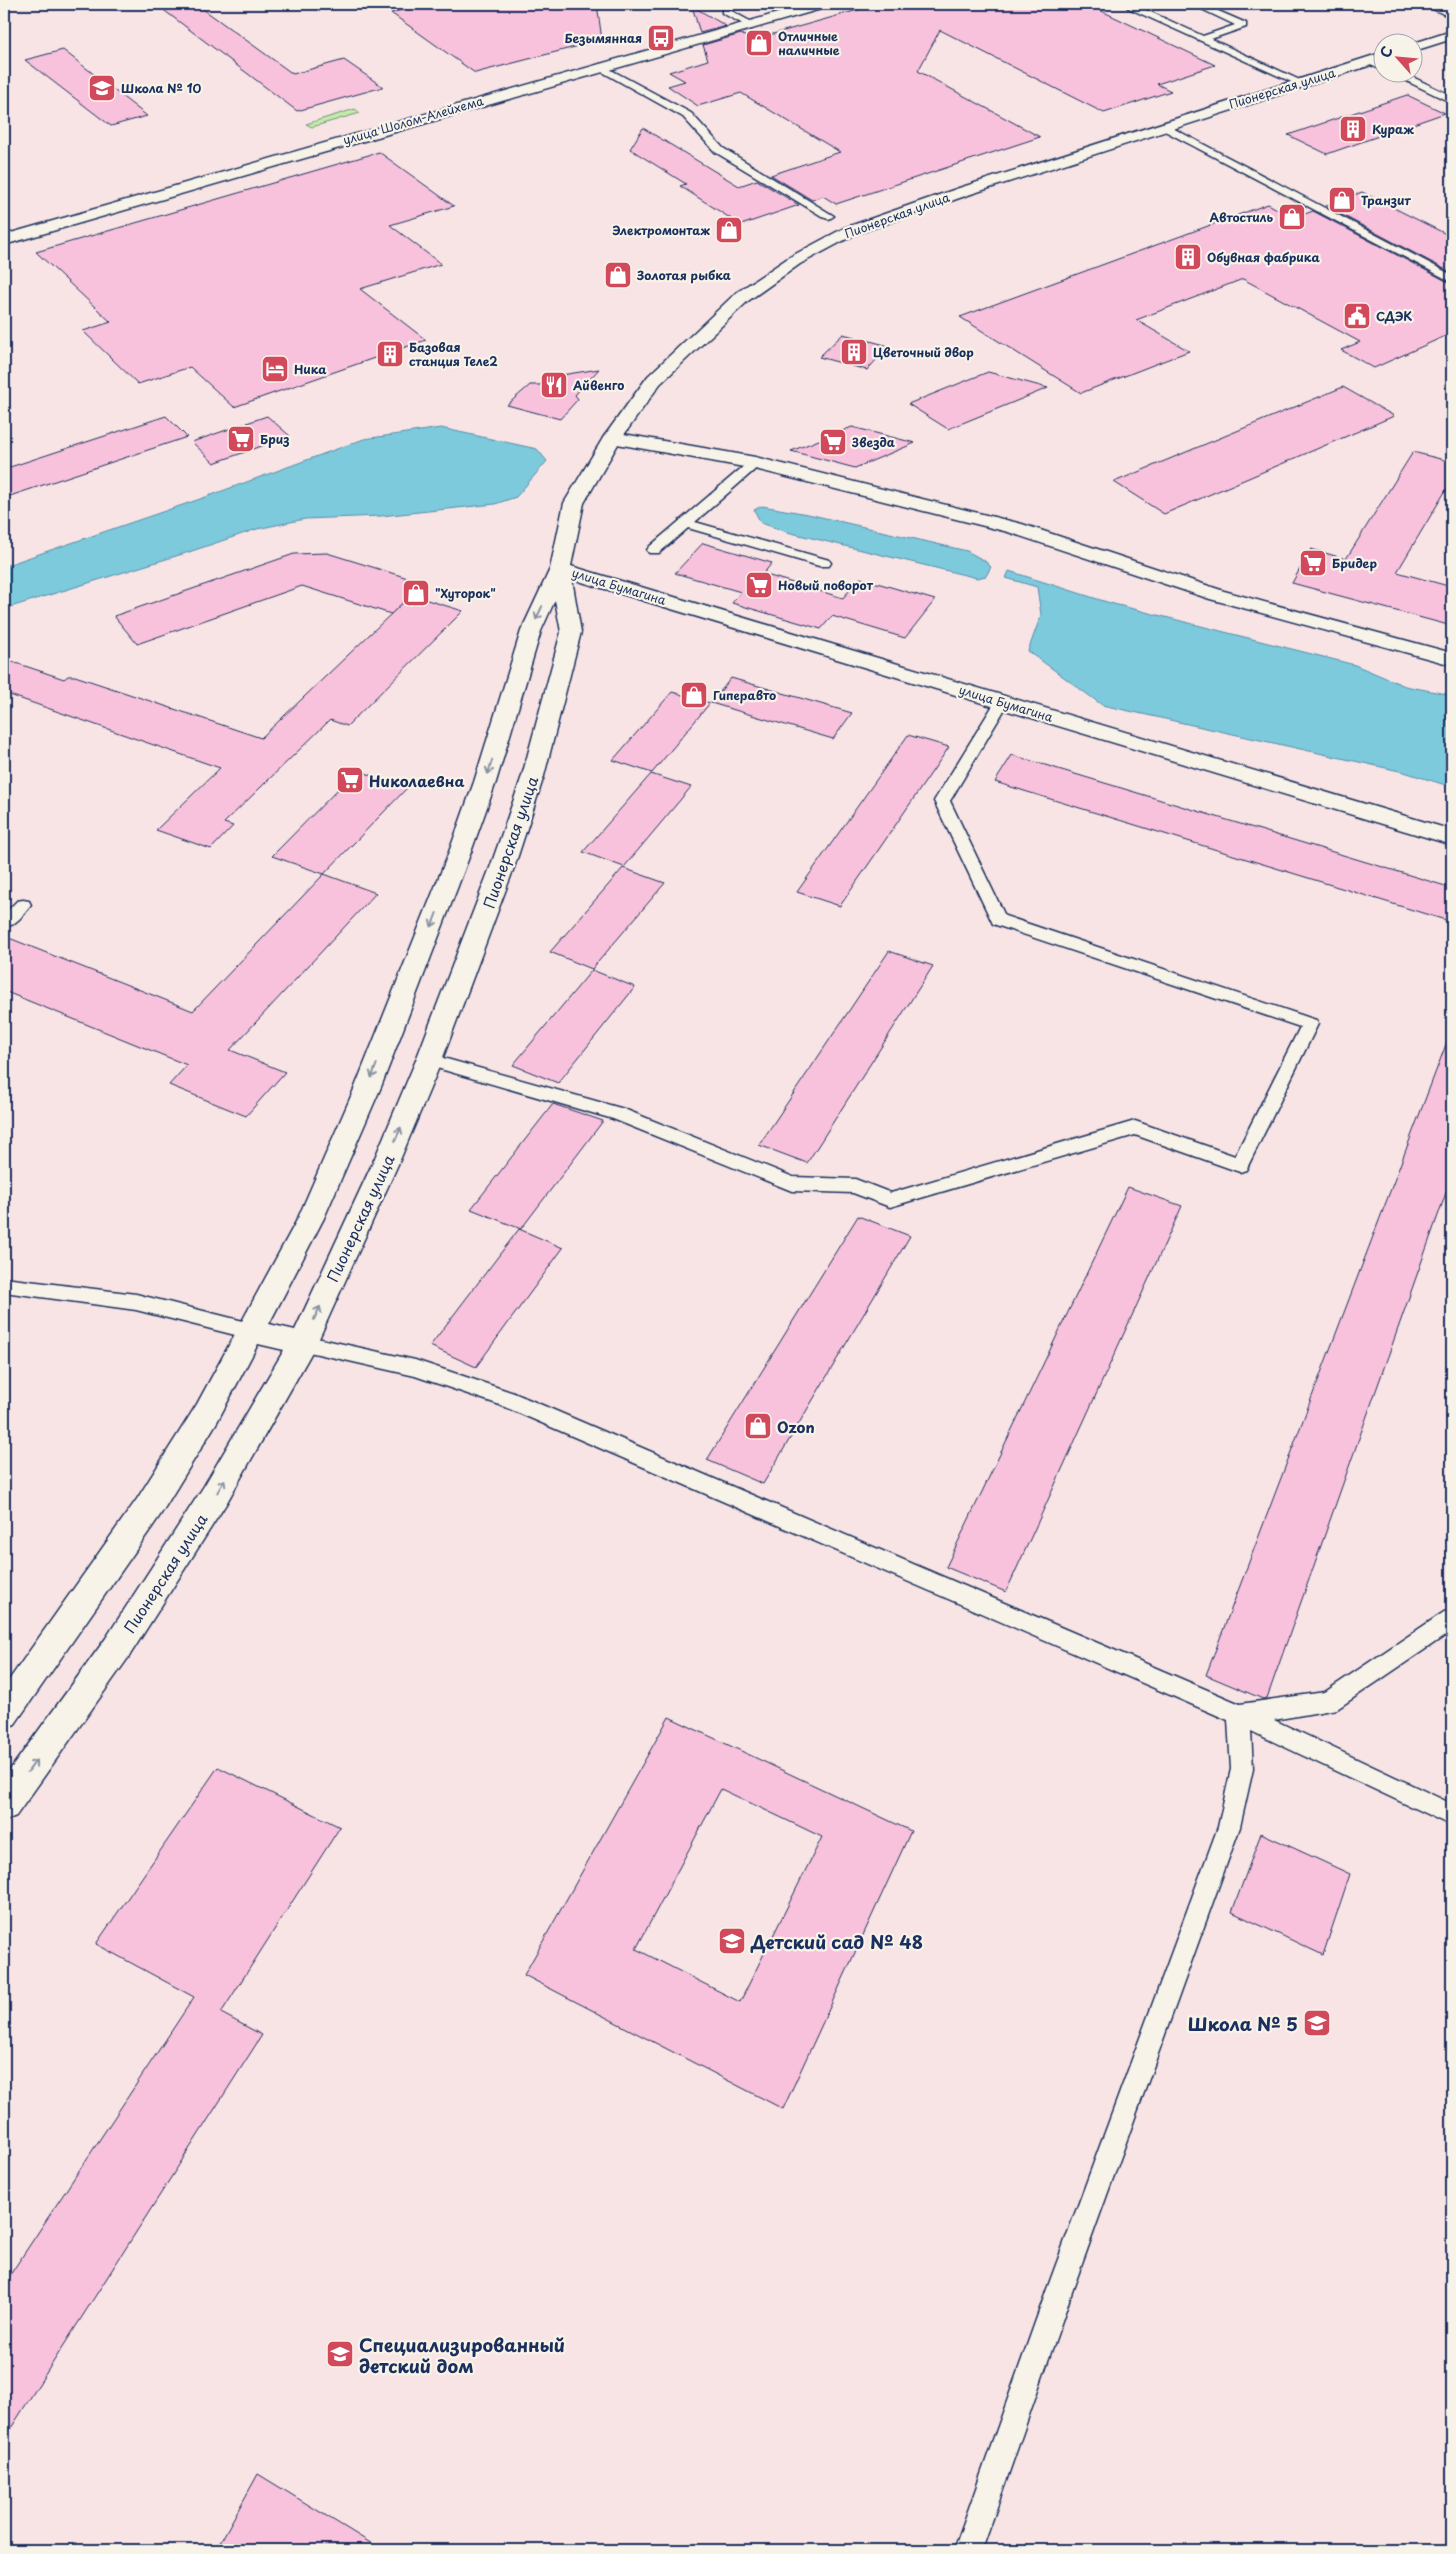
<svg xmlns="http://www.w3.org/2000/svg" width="1456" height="2554" viewBox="0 0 1456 2554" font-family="'Playpen Sans',sans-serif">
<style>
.green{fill:#c3eca8;stroke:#6f8e83}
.water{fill:#7dcadc;stroke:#568caa}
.building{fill:#f9c2dc;stroke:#1b2f5e;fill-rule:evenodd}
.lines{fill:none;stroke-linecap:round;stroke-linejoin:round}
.service-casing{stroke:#1b2f5e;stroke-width:3}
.minor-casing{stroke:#1b2f5e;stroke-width:3}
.secondary-casing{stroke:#1b2f5e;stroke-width:3}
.primary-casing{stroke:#1b2f5e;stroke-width:3}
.service{fill:#f7f3e8;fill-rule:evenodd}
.minor{fill:#f7f3e8;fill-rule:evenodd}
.secondary{fill:#f7f3e8;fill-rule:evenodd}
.primary{fill:#f7f3e8;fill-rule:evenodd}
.oneway{stroke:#8991a3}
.labels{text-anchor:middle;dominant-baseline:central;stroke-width:4.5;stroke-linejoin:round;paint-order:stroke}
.far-poi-label{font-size:12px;font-weight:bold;fill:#1b2f5e;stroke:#f7f3e8;text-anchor:start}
.far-street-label{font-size:12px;fill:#1b2f5e;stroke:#f7f3e8}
.poi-label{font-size:15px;font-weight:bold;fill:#1b2f5e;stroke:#f7f3e8;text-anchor:start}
.street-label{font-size:15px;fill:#1b2f5e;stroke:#f7f3e8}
.near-poi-label{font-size:18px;font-weight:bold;fill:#1b2f5e;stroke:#f7f3e8;text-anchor:start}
</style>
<rect width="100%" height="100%" fill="#f8e4e4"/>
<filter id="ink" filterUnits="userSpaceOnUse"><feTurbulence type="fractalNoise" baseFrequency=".02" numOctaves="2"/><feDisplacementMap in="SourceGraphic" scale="10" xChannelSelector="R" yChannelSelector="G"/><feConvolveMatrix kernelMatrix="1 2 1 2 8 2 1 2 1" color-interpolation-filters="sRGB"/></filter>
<g filter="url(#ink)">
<polygon class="green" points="355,109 360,113 312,127 306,124"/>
<g class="water">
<polygon points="441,428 537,449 547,461 516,497 495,504 381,516 305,519 257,529 189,552 4,609 4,566 203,498 364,439"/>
<polygon points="762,506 808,514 967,551 985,561 991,567 986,576 977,578 787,532 761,523 754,510"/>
<polygon points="1009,571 1110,603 1355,665 1405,686 1452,695 1452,787 1404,772 1102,705 1028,651 1041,615 1037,587 1006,578"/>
</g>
<g class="building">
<polygon points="164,4 196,4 293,74 344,60 383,87 297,111 161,8"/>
<polygon points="424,4 597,4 602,40 475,73 391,13"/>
<polygon points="879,4 1087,4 1215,65 1157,84 1171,91 1104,113 940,30 918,71 1040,137 836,204 823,196 812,200 771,175 840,152 741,93 698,106 668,86 685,81 669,72 708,60 703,45 741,34 752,40"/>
<polygon points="692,6 726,26 700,33"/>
<polygon points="63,50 147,116 111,126 25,60"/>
<polygon points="1407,95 1445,113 1327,154 1288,135"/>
<polygon points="643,128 739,186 757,180 799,205 741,225 680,186 686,184 630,149"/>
<polygon points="379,152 454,206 390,225 441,264 360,289 426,340 234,407 190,367 138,384 83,331 111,322 36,252"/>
<polygon points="1362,192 1452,237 1452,273 1325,206"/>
<polygon points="1268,204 1294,218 1313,211 1452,284 1452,333 1374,368 1341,350 1360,342 1243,279 1136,320 1189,351 1081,393 960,317"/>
<polygon points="843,334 889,346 867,370 819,357"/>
<polygon points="599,369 575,395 578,399 560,419 507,405 530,385 540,385 549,377"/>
<polygon points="988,372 1048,388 948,429 908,404"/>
<polygon points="1343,387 1394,416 1164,514 1114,482"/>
<polygon points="166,416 187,437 4,498 4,469"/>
<polygon points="267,416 290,436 214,463 192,442"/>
<polygon points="852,427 915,443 855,468 791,451"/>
<polygon points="1413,452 1452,462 1452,480 1397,572 1452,587 1452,626 1292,583 1311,549 1346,559"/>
<polygon points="703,543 772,563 763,574 843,598 860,578 935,600 905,638 832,616 821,629 732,603 741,592 675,573"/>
<polygon points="327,553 424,583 391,614 302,586 137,644 114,616 294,554"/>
<polygon points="411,595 463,611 347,726 330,720 224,823 233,826 211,849 156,830 220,768 4,693 4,659 64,679 68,676 75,676 261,738"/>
<polygon points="731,678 852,713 833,739 711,703"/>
<polygon points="672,692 710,703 652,773 613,760"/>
<polygon points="908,735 949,747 840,906 797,892"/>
<polygon points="1012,755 1452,888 1452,922 995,782"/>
<polygon points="357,770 407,788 324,874 272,856"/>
<polygon points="651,774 691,787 624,867 583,852"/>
<polygon points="623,868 665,883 592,969 550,952"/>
<polygon points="324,874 376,893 230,1050 285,1072 246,1116 169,1085 187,1065 4,991 4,936 193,1011"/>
<polygon points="889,951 933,966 807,1163 759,1145"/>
<polygon points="592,970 635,987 558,1083 513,1065"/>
<polygon points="1450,1034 1452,1034 1452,1176 1267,1698 1263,1699 1206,1675"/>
<polygon points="553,1104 603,1121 521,1229 471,1209"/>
<polygon points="1128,1187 1182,1206 1006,1592 946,1567"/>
<polygon points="858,1216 910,1236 763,1484 707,1460"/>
<polygon points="519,1229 563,1248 476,1367 430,1346"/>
<path d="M669,1717L911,1831L783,2109L524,1975ZM721,1789L822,1837L740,2002L636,1949Z"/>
<polygon points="218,1767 340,1827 221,2013 262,2035 4,2439 4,2284 194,1997 96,1944"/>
<polygon points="1261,1833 1350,1874 1323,1955 1232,1912"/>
<polygon points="258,2474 382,2550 216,2550"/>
</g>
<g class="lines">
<g class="service-casing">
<g id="service">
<polygon points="1138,4 1152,4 1142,8 1203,36 1235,25 1191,4 1202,4 1246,23 1246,27 1211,39 1304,82 1296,84 1128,8"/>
<polygon points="722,9 728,9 757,25 749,27 722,13"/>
<polygon points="1369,58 1384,64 1384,71 1366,63 1364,61"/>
<polygon points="600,64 691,113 723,148 834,216 829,219 825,218 715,152 683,117 597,69 595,67"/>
<polygon points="1388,72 1402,72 1452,96 1452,103"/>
<polygon points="1163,123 1452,275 1452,282 1159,128 1158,126"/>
<polygon points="755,459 759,460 761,463 759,466 695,522 829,560 831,563 829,566 819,566 688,528 659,553 649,553 647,550 649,547 751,460"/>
<polygon points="1002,698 1009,702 950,801 1005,916 1316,1020 1318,1024 1246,1170 1240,1172 1234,1170 1135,1135 890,1207 853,1193 792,1191 613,1119 423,1064 420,1060 423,1056 429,1054 624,1109 793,1177 855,1179 891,1193 1135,1121 1235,1156 1300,1027 993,924 934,801 995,702"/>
<path d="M23,900L29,901L31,905C25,914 14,926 4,928V914L17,901Z"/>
<polygon points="4,1278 136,1294 251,1323 258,1326 261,1331 258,1336 251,1339 136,1310 4,1292"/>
<polygon points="303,1335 415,1360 514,1393 1240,1704 1325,1692 1444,1612 1452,1610 1452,1631 1337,1709 1274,1720 1452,1804 1452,1826 1251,1731 1253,1769 1240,1827 1073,2289 982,2550 954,2550 1047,2289 1218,1827 1231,1769 1228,1720 500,1405 415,1376 296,1349 293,1343 296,1337"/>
</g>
</g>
<g class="minor-casing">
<g id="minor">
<polygon points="1422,4 1440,4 1452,9 1452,18"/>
<polygon points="612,432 755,457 1022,524 1224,591 1452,653 1452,665 1210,599 1008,532 755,469 606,442 603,438 606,434"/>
</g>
</g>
<g class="secondary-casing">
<g id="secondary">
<polygon points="1452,31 1452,39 1414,51 1414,43"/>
<path d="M1384,52V61L971,194L856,234L800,264L748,301L660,384L621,439L584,503L571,566L1452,830V845L572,579L581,632L544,776L515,865L442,1060L400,1160L317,1343L226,1504L128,1658L16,1816L4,1821V1778L106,1638L204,1486L284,1350L258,1344L217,1422L159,1517L15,1724L4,1728V1687L137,1499L197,1404L298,1218L355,1087L449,852L474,782L521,631L550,569L564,503L603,438L648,376L736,293L788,258L844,228L959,188ZM555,600L561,632L522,776L491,865L416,1060L374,1160L295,1330L269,1324L324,1218L381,1087L471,852L496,782L541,631Z"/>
</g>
</g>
<g class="primary-casing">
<polygon id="primary" points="809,4 830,4 828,7 4,245 4,235"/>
</g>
<use href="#service" class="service"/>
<use href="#minor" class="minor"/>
<use href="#secondary" class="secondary"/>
<use href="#primary" class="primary"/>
</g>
<defs><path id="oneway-shaft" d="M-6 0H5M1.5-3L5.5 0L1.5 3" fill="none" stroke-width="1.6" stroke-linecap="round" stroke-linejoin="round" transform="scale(1.25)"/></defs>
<g class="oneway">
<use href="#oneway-shaft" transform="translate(539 613) rotate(115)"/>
<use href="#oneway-shaft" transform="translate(490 767) rotate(107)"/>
<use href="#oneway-shaft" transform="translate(434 920) rotate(111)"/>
<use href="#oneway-shaft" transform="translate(374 1071) rotate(111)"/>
<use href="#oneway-shaft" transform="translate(398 1134) rotate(-67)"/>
<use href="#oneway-shaft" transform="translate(317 1313) rotate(-65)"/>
<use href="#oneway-shaft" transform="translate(221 1486) rotate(-60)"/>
<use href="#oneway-shaft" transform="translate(32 1766) rotate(-54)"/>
</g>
</g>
<defs>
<g id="bus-square" transform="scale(1.4375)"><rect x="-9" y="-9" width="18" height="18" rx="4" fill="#d1495b" stroke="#f7f3e8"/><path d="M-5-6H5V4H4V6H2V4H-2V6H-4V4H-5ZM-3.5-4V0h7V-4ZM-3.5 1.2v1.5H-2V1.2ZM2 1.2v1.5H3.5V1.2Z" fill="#fff"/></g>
<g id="shop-square" transform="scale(1.4375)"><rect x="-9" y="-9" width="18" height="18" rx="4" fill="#d1495b" stroke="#f7f3e8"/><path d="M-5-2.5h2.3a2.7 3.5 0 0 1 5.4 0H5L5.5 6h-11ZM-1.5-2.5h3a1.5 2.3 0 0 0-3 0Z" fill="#fff"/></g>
<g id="school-square" transform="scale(1.4375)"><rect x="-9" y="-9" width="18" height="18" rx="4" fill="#d1495b" stroke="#f7f3e8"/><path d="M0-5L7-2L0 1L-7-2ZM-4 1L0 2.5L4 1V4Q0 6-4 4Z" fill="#fff"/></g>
<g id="building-square" transform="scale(1.4375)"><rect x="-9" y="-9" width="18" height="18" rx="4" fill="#d1495b" stroke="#f7f3e8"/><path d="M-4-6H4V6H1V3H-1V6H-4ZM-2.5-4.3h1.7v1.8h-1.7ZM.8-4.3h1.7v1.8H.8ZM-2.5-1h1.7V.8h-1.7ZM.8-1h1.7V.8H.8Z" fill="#fff"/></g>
<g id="civic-square" transform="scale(1.4375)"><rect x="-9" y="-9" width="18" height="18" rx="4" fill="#d1495b" stroke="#f7f3e8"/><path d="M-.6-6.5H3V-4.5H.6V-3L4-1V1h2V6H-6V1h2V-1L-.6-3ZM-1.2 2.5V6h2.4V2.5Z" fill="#fff"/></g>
<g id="hotel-square" transform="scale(1.4375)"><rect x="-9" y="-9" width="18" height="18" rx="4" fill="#d1495b" stroke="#f7f3e8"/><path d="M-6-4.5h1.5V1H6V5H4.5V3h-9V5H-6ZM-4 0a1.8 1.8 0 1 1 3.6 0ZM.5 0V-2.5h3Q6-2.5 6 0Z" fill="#fff"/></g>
<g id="restaurant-square" transform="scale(1.4375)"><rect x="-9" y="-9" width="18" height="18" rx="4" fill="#d1495b" stroke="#f7f3e8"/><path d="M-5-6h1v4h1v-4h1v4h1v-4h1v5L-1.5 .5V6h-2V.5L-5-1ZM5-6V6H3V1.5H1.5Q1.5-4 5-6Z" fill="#fff"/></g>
<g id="supermarket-square" transform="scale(1.4375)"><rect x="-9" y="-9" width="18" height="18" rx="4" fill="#d1495b" stroke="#f7f3e8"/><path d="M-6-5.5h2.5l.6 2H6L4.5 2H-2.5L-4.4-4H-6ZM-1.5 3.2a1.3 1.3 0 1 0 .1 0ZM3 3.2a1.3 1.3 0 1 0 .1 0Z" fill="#fff"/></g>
</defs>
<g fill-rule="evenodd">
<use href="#bus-square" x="661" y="38"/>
<use href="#shop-square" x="759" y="43"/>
<use href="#school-square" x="102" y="88"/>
<use href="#building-square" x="1353" y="129"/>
<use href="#shop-square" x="1342" y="200"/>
<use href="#shop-square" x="1292" y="217"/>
<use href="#shop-square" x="729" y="230"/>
<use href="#building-square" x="1188" y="257"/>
<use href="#shop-square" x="618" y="275"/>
<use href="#civic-square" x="1357" y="316"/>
<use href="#building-square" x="854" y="352"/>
<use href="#building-square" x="390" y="354"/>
<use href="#hotel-square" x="275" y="369"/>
<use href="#restaurant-square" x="554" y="385"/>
<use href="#supermarket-square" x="241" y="439"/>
<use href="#supermarket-square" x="833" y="442"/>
<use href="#supermarket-square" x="1313" y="563"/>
<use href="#supermarket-square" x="759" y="585"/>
<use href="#shop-square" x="416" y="593"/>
<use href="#shop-square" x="694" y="695"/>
<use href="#supermarket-square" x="350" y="780"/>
<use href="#shop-square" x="758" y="1426"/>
<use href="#school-square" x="732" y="1941"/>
<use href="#school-square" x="1317" y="2023"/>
<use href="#school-square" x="340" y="2354"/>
</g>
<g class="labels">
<g class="far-poi-label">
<text x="778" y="36">Отличные<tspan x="778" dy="14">наличные</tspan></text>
<text x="642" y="38" text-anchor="end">Безымянная</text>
<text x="121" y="88">Школа № 10</text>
<text x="1372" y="129">Кураж</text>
<text x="1361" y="200">Транзит</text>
<text x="1273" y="217" text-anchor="end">Автостиль</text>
<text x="710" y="230" text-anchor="end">Электромонтаж</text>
<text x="1207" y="257">Обувная фабрика</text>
<text x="637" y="275">Золотая рыбка</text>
<text x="1376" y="316">СДЭК</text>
<text x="409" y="347">Базовая<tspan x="409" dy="14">станция Теле2</tspan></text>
<text x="873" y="352">Цветочный двор</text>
<text x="294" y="369">Ника</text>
<text x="573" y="385">Айвенго</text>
<text x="260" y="439">Бриз</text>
<text x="852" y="442">Звезда</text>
<text x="1332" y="563">Бридер</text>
<text x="778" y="585">Новый поворот</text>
<text x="435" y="593">"Хуторок"</text>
<text x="713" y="695">Гиперавто</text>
</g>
<g class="far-street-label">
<text transform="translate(1282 88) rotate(-17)">Пионерская улица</text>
<text transform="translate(413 120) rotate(-16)">улица Шолом-Алейхема</text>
<text transform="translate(897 215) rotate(-20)">Пионерская улица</text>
<text transform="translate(619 586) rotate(17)">улица Бумагина</text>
<text transform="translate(1006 703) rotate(17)">улица Бумагина</text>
</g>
<g class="poi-label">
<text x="369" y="780">Николаевна</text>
<text x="777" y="1426">Ozon</text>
</g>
<g class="street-label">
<text transform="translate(510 842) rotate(-71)">Пионерская улица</text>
<text transform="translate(360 1218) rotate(-65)">Пионерская улица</text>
<text transform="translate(165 1573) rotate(-57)">Пионерская улица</text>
</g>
<g class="near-poi-label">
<text x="751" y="1941">Детский сад № 48</text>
<text x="1298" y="2023" text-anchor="end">Школа № 5</text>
<text x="359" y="2344">Специализированный<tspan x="359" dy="21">детский дом</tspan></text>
</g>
</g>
<rect width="1456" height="2554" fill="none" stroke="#f7f3e8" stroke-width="20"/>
<rect x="10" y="10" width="1436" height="2534" fill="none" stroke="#1b2f5e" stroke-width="2" filter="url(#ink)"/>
<g transform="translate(1398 58) rotate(297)"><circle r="24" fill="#f7f3e8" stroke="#9fa5b1"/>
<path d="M0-4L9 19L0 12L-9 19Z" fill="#d1495b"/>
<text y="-8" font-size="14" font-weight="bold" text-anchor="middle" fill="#1b2f5e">С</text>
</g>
</svg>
